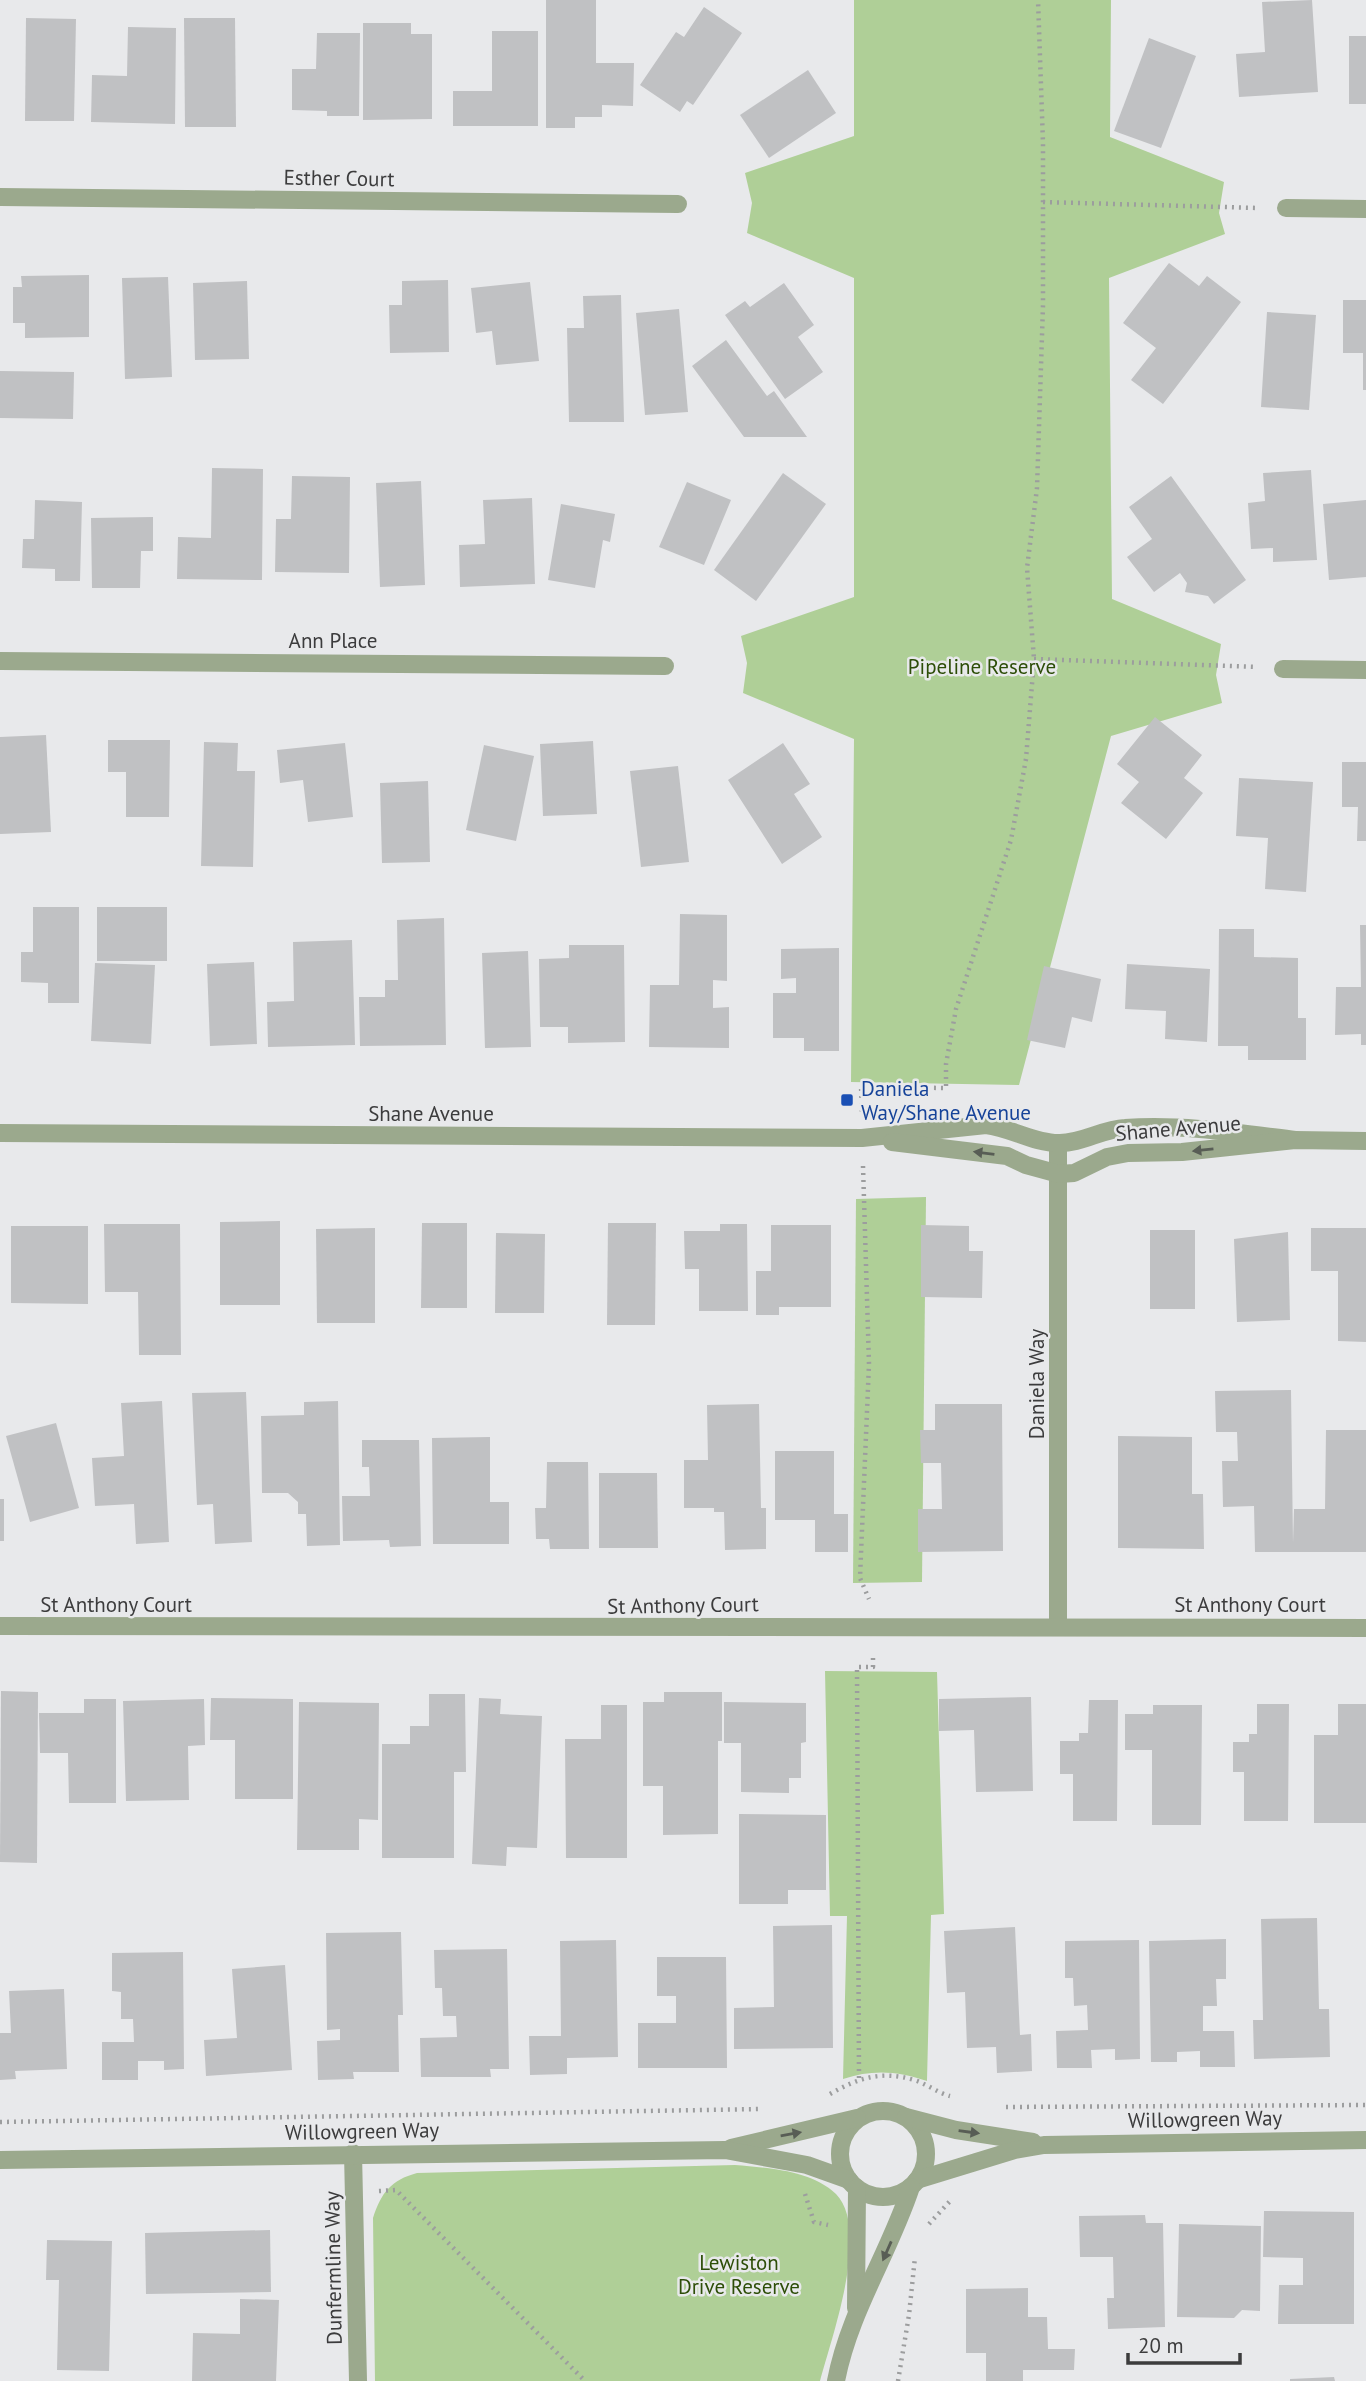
<svg xmlns="http://www.w3.org/2000/svg" width="1366" height="2381" viewBox="0 0 1366 2381" font-family="'PT Sans',sans-serif">
<style>
.green{fill:#afcf97}
.building{fill:#c0c1c3}
.lines{fill:none;stroke-linecap:round;stroke-linejoin:round}
.path{stroke:#9c9d9e;stroke-width:4.5;stroke-dasharray:2 5;stroke-linecap:butt}
.minor{stroke:#9ba98d;stroke-width:18}
.tertiary{stroke:#9ba98d;stroke-width:18}
.oneway{fill:#585d55}
.transit-dot{fill:#1a4fb4;stroke:#e8e9eb;stroke-width:2.5}
.labels{text-anchor:middle;dominant-baseline:central;stroke-width:5;stroke-linejoin:round;paint-order:stroke}
.street-label{font-size:21px;fill:#3c3c3d;stroke:#e8e9eb}
.park-label{font-size:21px;fill:#2d4e08;stroke:#e8e9eb}
.transit-label{font-size:21px;fill:#164399;stroke:#e8e9eb;text-anchor:start}
</style>
<rect width="100%" height="100%" fill="#e8e9eb"/>
<g class="green">
<polygon points="854,0 1111,0 1110,137 1224,182 1219,213 1225,234 1109,278 1112,599 1221,644 1216,675 1222,703 1111,736 1019,1085 851,1082 854,739 743,693 747,663 741,636 854,597 854,278 747,233 752,203 745,173 854,136"/>
<polygon points="926,1197 922,1582 853,1583 856,1199"/>
<path d="M825,1671L937,1672L944,1914L931,1915L927,2081C899,2071 872,2069 843,2079L847,1916H830Z"/>
<path d="M735,2165C768,2168 811,2170 836,2194C871,2230 831,2339 820,2381H375L373,2218C381,2193 391,2180 417,2173Z"/>
</g>
<g class="building">
<polygon points="546,0 596,0 596,63 634,63 633,106 602,105 602,117 575,117 575,128 546,128"/>
<polygon points="1312,0 1318,92 1239,97 1236,54 1265,52 1262,2"/>
<polygon points="704,7 742,33 693,105 687,101 680,112 640,85 676,32 684,37"/>
<polygon points="26,18 76,19 74,121 25,121"/>
<polygon points="184,18 235,18 236,127 185,127"/>
<polygon points="363,23 411,23 411,34 432,34 432,119 363,120"/>
<polygon points="128,27 176,28 175,124 91,122 92,75 127,76"/>
<polygon points="492,31 538,31 538,126 453,126 453,91 492,91"/>
<polygon points="317,33 360,33 359,116 327,116 327,111 292,110 292,69 316,69"/>
<rect x="1349" y="36" width="17" height="68"/>
<polygon points="1149,38 1196,56 1161,148 1114,131"/>
<polygon points="808,70 836,113 769,158 740,115"/>
<polygon points="1169,263 1199,286 1207,276 1241,302 1163,404 1131,380 1156,348 1123,323"/>
<polygon points="89,275 89,337 25,338 25,323 13,323 13,287 22,287 21,276"/>
<polygon points="168,277 172,377 125,379 122,278"/>
<polygon points="448,280 449,352 390,353 389,305 402,305 402,281"/>
<polygon points="247,281 249,359 195,360 193,283"/>
<polygon points="530,282 539,361 496,365 492,331 476,333 471,288"/>
<polygon points="784,283 814,325 798,337 823,372 785,399 725,315 745,301 750,307"/>
<polygon points="621,295 624,422 569,422 567,328 584,328 583,296"/>
<polygon points="1343,300 1366,300 1366,390 1363,390 1363,353 1343,353"/>
<polygon points="679,309 688,412 645,415 636,313"/>
<polygon points="1267,312 1316,315 1309,410 1261,407"/>
<polygon points="726,340 767,396 774,391 807,437 744,437 692,366"/>
<polygon points="0,371 74,372 73,419 0,418"/>
<polygon points="212,468 263,469 262,580 177,579 178,537 211,538"/>
<polygon points="1311,470 1317,560 1273,562 1273,548 1251,549 1248,503 1265,501 1263,473"/>
<polygon points="783,473 826,504 756,601 714,570"/>
<polygon points="292,476 350,477 349,573 275,572 276,519 291,519"/>
<polygon points="1171,476 1246,580 1214,604 1208,596 1185,592 1187,583 1180,573 1154,592 1127,557 1152,539 1129,507"/>
<polygon points="421,481 425,585 380,587 376,483"/>
<polygon points="687,482 731,500 704,565 659,547"/>
<polygon points="532,498 535,584 460,587 459,545 485,544 483,500"/>
<polygon points="35,500 82,502 80,581 55,581 55,569 22,568 23,539 34,539"/>
<polygon points="1366,500 1366,577 1329,580 1323,504"/>
<polygon points="561,504 615,514 610,542 603,540 595,588 548,580"/>
<polygon points="153,517 153,551 141,551 140,588 92,588 91,518"/>
<polygon points="1155,717 1202,755 1184,778 1203,793 1166,839 1121,803 1139,782 1117,764"/>
<polygon points="46,735 51,832 0,834 0,737"/>
<polygon points="108,740 170,740 169,817 126,817 126,772 108,772"/>
<polygon points="593,741 597,814 543,816 540,744"/>
<polygon points="204,742 238,743 237,771 255,771 253,867 201,866"/>
<polygon points="345,743 353,817 308,822 303,780 280,783 277,750"/>
<polygon points="783,743 810,784 794,794 822,837 782,864 728,780"/>
<polygon points="484,745 534,756 516,841 466,830"/>
<polygon points="1342,762 1366,762 1366,841 1357,841 1358,807 1342,807"/>
<polygon points="678,766 689,862 641,867 630,771"/>
<polygon points="1239,778 1313,782 1306,892 1265,889 1268,838 1236,836"/>
<polygon points="428,781 430,862 382,863 380,783"/>
<polygon points="33,907 79,907 79,1003 48,1003 48,983 21,982 21,952 33,952"/>
<rect x="97" y="907" width="70" height="54"/>
<polygon points="680,914 727,915 727,981 713,980 713,1008 729,1007 729,1048 649,1047 650,985 679,985"/>
<polygon points="444,918 446,1045 360,1046 359,997 385,997 385,980 398,980 397,920"/>
<polygon points="1360,925 1366,925 1366,1045 1361,1045 1361,1034 1335,1035 1336,987 1361,987"/>
<polygon points="1219,929 1254,929 1254,957 1298,958 1298,1018 1306,1018 1306,1060 1248,1060 1248,1046 1218,1046"/>
<polygon points="352,940 355,1045 268,1047 267,1002 294,1001 293,942"/>
<polygon points="569,945 624,945 625,1042 568,1043 568,1027 540,1027 539,959 569,958"/>
<polygon points="839,948 839,1051 804,1051 804,1038 773,1038 773,993 796,993 796,978 781,979 781,949"/>
<polygon points="528,951 531,1047 485,1048 482,953"/>
<polygon points="254,962 257,1044 210,1046 207,964"/>
<polygon points="95,963 155,965 151,1044 91,1041"/>
<polygon points="1127,964 1210,969 1207,1042 1165,1039 1166,1011 1125,1009"/>
<polygon points="1044,966 1101,979 1092,1022 1072,1017 1065,1048 1027,1040"/>
<polygon points="280,1221 280,1305 220,1305 220,1222"/>
<polygon points="422,1223 467,1223 467,1308 421,1308"/>
<polygon points="608,1223 656,1223 655,1325 607,1325"/>
<polygon points="104,1224 180,1224 181,1355 139,1355 138,1292 105,1292"/>
<polygon points="720,1224 747,1224 748,1311 699,1311 699,1269 685,1269 684,1231 720,1231"/>
<polygon points="771,1225 831,1225 831,1307 779,1307 779,1315 756,1315 756,1271 771,1271"/>
<polygon points="921,1225 969,1226 969,1251 983,1251 982,1298 921,1297"/>
<polygon points="11,1226 88,1226 88,1304 11,1303"/>
<polygon points="375,1228 375,1323 317,1323 316,1229"/>
<polygon points="1311,1228 1366,1228 1366,1342 1338,1341 1338,1271 1311,1271"/>
<rect x="1150" y="1230" width="45" height="79"/>
<polygon points="1288,1232 1290,1320 1237,1322 1234,1239"/>
<polygon points="496,1233 545,1234 544,1313 495,1313"/>
<polygon points="1291,1390 1293,1543 1294,1509 1325,1509 1326,1430 1366,1430 1366,1552 1255,1552 1254,1506 1223,1507 1222,1461 1238,1461 1237,1432 1216,1432 1215,1391"/>
<polygon points="246,1392 252,1542 215,1544 213,1504 197,1505 192,1393"/>
<polygon points="162,1401 169,1542 136,1544 134,1504 95,1506 92,1458 124,1456 121,1403"/>
<polygon points="338,1401 340,1545 307,1546 306,1514 298,1514 298,1502 288,1493 262,1493 261,1416 304,1415 304,1402"/>
<polygon points="759,1404 761,1508 766,1508 766,1549 725,1550 724,1512 714,1512 714,1508 684,1508 684,1460 708,1460 707,1405"/>
<polygon points="935,1404 1002,1404 1003,1551 918,1552 918,1509 942,1509 941,1463 921,1463 920,1430 935,1430"/>
<polygon points="56,1423 79,1508 30,1522 6,1436"/>
<polygon points="1118,1436 1192,1437 1192,1494 1203,1494 1204,1549 1118,1548"/>
<polygon points="490,1437 490,1502 509,1502 509,1544 433,1544 432,1438"/>
<polygon points="362,1440 419,1440 421,1546 390,1547 389,1540 343,1541 342,1496 370,1496 369,1467 362,1467"/>
<polygon points="775,1451 834,1451 834,1514 848,1514 848,1552 815,1552 815,1520 775,1520"/>
<polygon points="547,1462 588,1462 589,1549 550,1549 549,1539 536,1539 535,1508 546,1508"/>
<polygon points="599,1473 657,1473 658,1548 599,1548"/>
<rect x="0" y="1499" width="4" height="42"/>
<polygon points="1,1691 38,1692 37,1863 0,1862"/>
<polygon points="664,1692 722,1692 722,1741 718,1741 718,1834 663,1835 663,1786 643,1786 643,1702 664,1702"/>
<polygon points="429,1694 465,1694 466,1772 454,1772 454,1858 382,1858 382,1744 410,1744 410,1726 429,1726"/>
<polygon points="1031,1697 1033,1791 976,1792 974,1730 939,1731 939,1699"/>
<polygon points="211,1698 293,1699 293,1799 235,1799 235,1740 210,1740"/>
<polygon points="479,1698 501,1699 500,1714 542,1716 537,1848 507,1847 506,1866 472,1864"/>
<polygon points="84,1699 116,1699 116,1803 69,1803 68,1753 40,1753 39,1713 84,1713"/>
<polygon points="204,1699 205,1745 188,1746 189,1800 126,1801 123,1701"/>
<polygon points="1089,1700 1118,1700 1117,1821 1073,1821 1073,1774 1060,1774 1060,1741 1079,1741 1079,1733 1088,1733"/>
<polygon points="299,1702 379,1703 378,1820 359,1819 359,1850 297,1850"/>
<polygon points="724,1702 806,1703 806,1742 801,1743 801,1778 789,1778 789,1793 741,1792 741,1743 724,1743"/>
<polygon points="1257,1704 1289,1704 1288,1821 1244,1821 1244,1772 1233,1772 1233,1742 1249,1742 1249,1734 1257,1734"/>
<polygon points="1338,1704 1366,1704 1366,1823 1314,1823 1314,1735 1338,1735"/>
<polygon points="601,1705 627,1705 627,1858 566,1858 565,1739 601,1739"/>
<polygon points="1153,1705 1202,1705 1201,1825 1152,1825 1152,1750 1125,1750 1125,1714 1153,1714"/>
<polygon points="739,1814 826,1815 826,1890 788,1890 788,1904 739,1904"/>
<polygon points="1317,1918 1319,2009 1329,2009 1330,2057 1254,2059 1253,2020 1263,2020 1261,1919"/>
<polygon points="832,1925 833,2048 734,2049 734,2008 774,2007 773,1926"/>
<polygon points="1015,1927 1020,2035 1031,2034 1032,2071 997,2073 996,2047 967,2048 965,1992 947,1993 944,1931"/>
<polygon points="401,1932 403,2015 398,2015 399,2072 353,2072 354,2079 318,2080 317,2041 340,2040 340,2029 327,2030 326,1933"/>
<polygon points="1226,1939 1226,1979 1216,1979 1217,2006 1203,2006 1203,2031 1234,2031 1235,2067 1200,2067 1200,2051 1177,2052 1177,2062 1151,2062 1149,1941"/>
<polygon points="616,1940 618,2057 567,2058 567,2074 530,2075 529,2036 561,2036 560,1941"/>
<polygon points="1139,1940 1140,2059 1115,2060 1115,2049 1091,2050 1092,2068 1057,2068 1056,2031 1088,2030 1087,2005 1074,2006 1073,1978 1065,1978 1065,1941"/>
<polygon points="507,1949 509,2069 490,2069 491,2077 421,2077 420,2038 457,2037 456,2016 443,2016 442,1988 435,1988 434,1950"/>
<polygon points="183,1952 184,2069 164,2070 164,2061 138,2061 138,2080 102,2080 102,2042 134,2042 133,2019 121,2019 121,1992 112,1991 112,1953"/>
<polygon points="657,1957 726,1957 727,2068 638,2068 638,2023 676,2023 676,1996 657,1996"/>
<polygon points="285,1965 292,2070 206,2076 204,2040 237,2038 232,1969"/>
<polygon points="64,1989 67,2069 15,2071 16,2079 0,2080 0,2033 11,2033 9,1991"/>
<polygon points="1264,2211 1354,2212 1354,2324 1278,2324 1279,2285 1303,2285 1303,2258 1263,2257"/>
<polygon points="1145,2215 1146,2223 1163,2223 1165,2327 1108,2329 1107,2298 1114,2298 1113,2257 1080,2257 1079,2216"/>
<polygon points="1179,2224 1261,2226 1260,2311 1242,2310 1234,2318 1177,2317"/>
<polygon points="270,2230 271,2292 146,2294 145,2233"/>
<polygon points="47,2240 112,2241 109,2371 57,2370 59,2280 46,2280"/>
<polygon points="1028,2288 1028,2317 1047,2317 1048,2349 1075,2349 1074,2370 1023,2370 1023,2381 986,2381 986,2353 966,2353 966,2289"/>
<polygon points="240,2299 279,2300 276,2381 192,2381 193,2333 240,2334"/>
<polygon points="1334,2377 1335,2381 1290,2381 1290,2379"/>
</g>
<g class="lines">
<g class="path">
<polyline points="1043,202 1259,208"/>
<polyline points="1034,659 1257,667"/>
<polyline points="862,1112 861,1087 946,1088 946,1064 956,1009 1011,840 1026,759 1034,659 1027,568 1037,488 1043,305 1043,143 1038,0"/>
<polyline points="863,1166 869,1364 860,1578 869,1599"/>
<polyline points="859,2078 857,1667 873,1667 873,1653"/>
<path d="M830,2094C858,2078 882,2070 914,2080C927,2084 938,2093 950,2096"/>
<polyline points="1006,2107 1366,2105"/>
<polyline points="0,2122 761,2109"/>
<polyline points="379,2191 396,2190 585,2381"/>
<polyline points="805,2194 814,2222 828,2225"/>
<polyline points="929,2224 951,2200"/>
<polyline points="898,2381 909,2315 915,2257"/>
</g>
<g class="minor">
<polyline points="0,197 678,204"/>
<polyline points="1286,208 1366,209"/>
<polyline points="0,661 665,666"/>
<polyline points="1283,669 1366,670"/>
<polyline points="1058,1625 1058,1143"/>
<polyline points="0,1626 1366,1628"/>
<circle cx="883" cy="2154" r="43"/>
<polyline points="906,2117 956,2130 1033,2142"/>
<polyline points="731,2148 857,2118"/>
<polyline points="353,2153 358,2381"/>
<polyline points="0,2160 725,2150 807,2165 849,2180"/>
<polyline points="917,2180 1015,2150 1044,2145 1366,2140"/>
<polyline points="856,2308 857,2188"/>
<path d="M836,2381C849,2312 889,2254 911,2187"/>
</g>
<g class="tertiary">
<path d="M0,1133L862,1138L986,1125C1011,1128 1034,1143 1058,1143C1081,1144 1102,1129 1125,1128C1182,1124 1239,1133 1295,1140"/>
<polyline points="892,1142 1007,1156 1026,1165 1059,1174 1074,1173 1107,1157 1128,1153 1182,1152 1295,1140 1366,1141"/>
</g>
</g>
<defs><path id="oneway-solid" d="M-6-.8H1V-3.2L6.5 0L1 3.2V.8H-6Z" transform="scale(1.75)"/></defs>
<g class="oneway">
<use href="#oneway-solid" transform="translate(1203 1150) rotate(174)"/>
<use href="#oneway-solid" transform="translate(984 1153) rotate(-173)"/>
<use href="#oneway-solid" transform="translate(969 2132) rotate(8)"/>
<use href="#oneway-solid" transform="translate(791 2134) rotate(-10)"/>
<use href="#oneway-solid" transform="translate(887 2251) rotate(114)"/>
</g>
<rect class="transit-dot" x="840" y="1093" width="14" height="14" rx="3.5"/>
<g class="labels">
<g class="street-label">
<text transform="translate(339 178) rotate(1)">Esther Court</text>
<text x="333" y="640">Ann Place</text>
<text x="431" y="1113">Shane Avenue</text>
<text transform="translate(1178 1128) rotate(-5)">Shane Avenue</text>
<text transform="translate(1036 1384) rotate(-90)">Daniela Way</text>
<text x="116" y="1604">St Anthony Court</text>
<text x="1250" y="1604">St Anthony Court</text>
<text transform="translate(683 1605) rotate(-1)">St Anthony Court</text>
<text transform="translate(1205 2119) rotate(-1)">Willowgreen Way</text>
<text transform="translate(362 2131) rotate(-1)">Willowgreen Way</text>
<text transform="translate(333 2268) rotate(-91)">Dunfermline Way</text>
</g>
<g class="park-label">
<text x="982" y="666">Pipeline Reserve</text>
<text x="739" y="2262">Lewiston<tspan x="739" dy="24">Drive Reserve</tspan></text>
</g>
<g class="transit-label">
<text x="861" y="1088">Daniela<tspan x="861" dy="24">Way/Shane Avenue</tspan></text>
</g>
</g>
<path d="M1128 2353v10h112v-10" fill="none" stroke="#3c3c3d" stroke-width="3.5"/>
<text x="1138" y="2353" font-size="21" fill="#3c3c3d" stroke="#e8e9eb" stroke-width="5" paint-order="stroke">20 m</text>
</svg>
